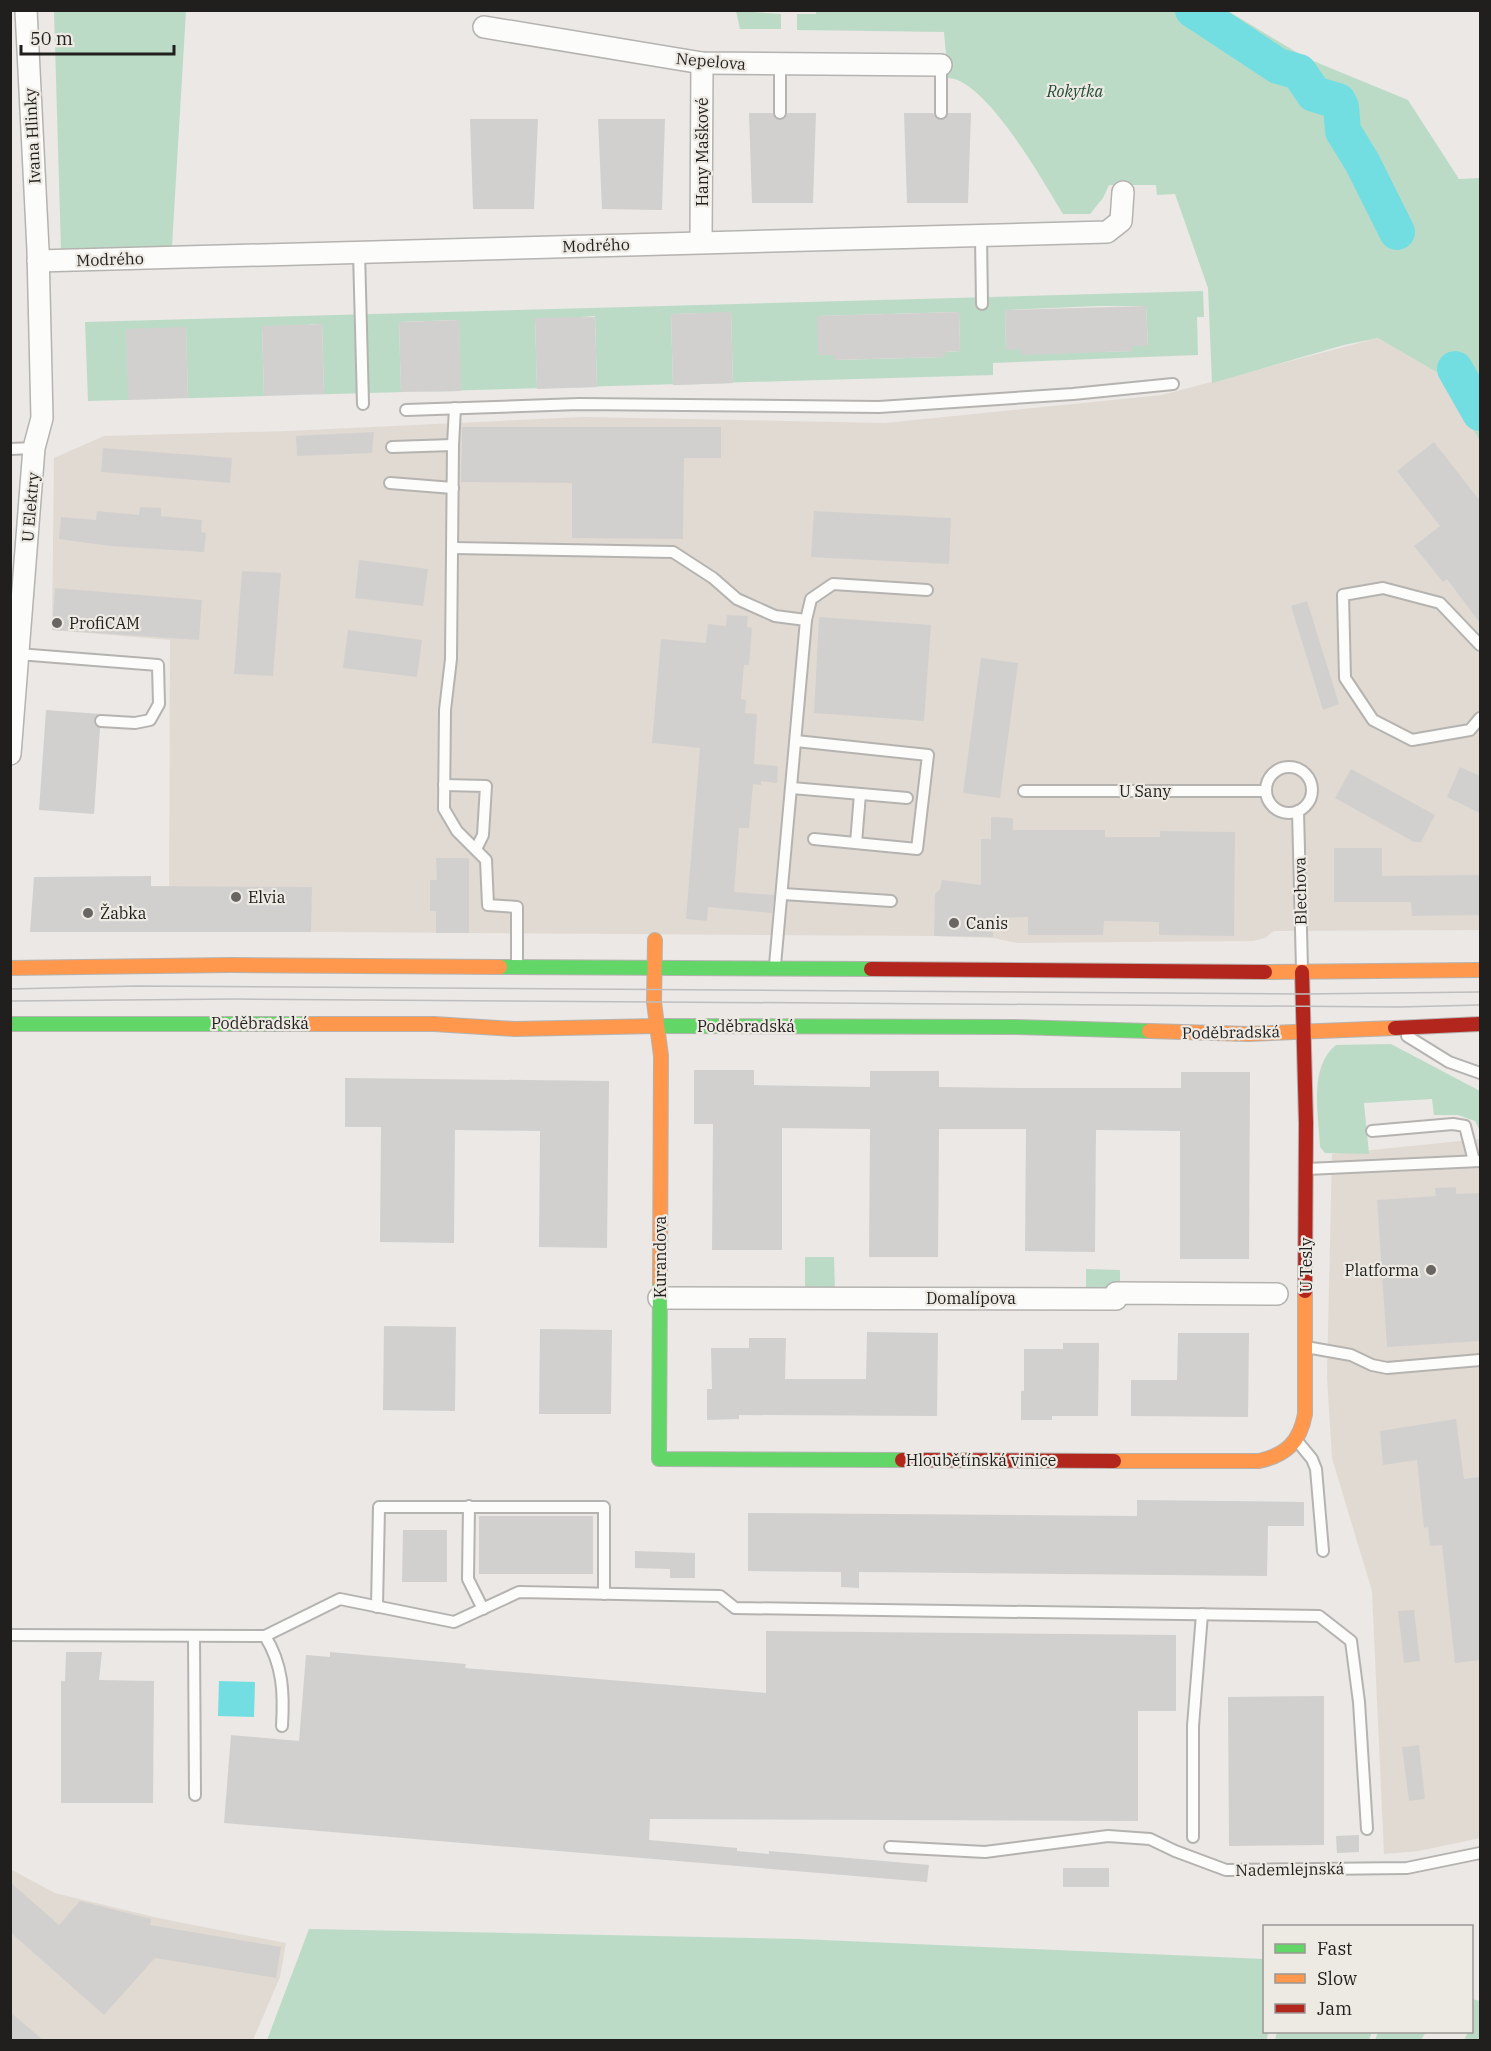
<svg xmlns="http://www.w3.org/2000/svg" width="1491" height="2051" viewBox="0 0 1491 2051" font-family="'IBM Plex Serif',serif">
<style>
.built{fill:#e0dad2}
.green{fill:#bcdbc7;fill-rule:evenodd}
.water{fill:#72dee2}
.lines{fill:none;stroke-linecap:round;stroke-linejoin:round}
.river{stroke:#72dee2;stroke-width:36}
.building{fill:#d2d0ce}
.lane-casing{stroke:#b5b3b0;stroke-width:14}
.street-casing{stroke:#b5b3b0;stroke-width:24}
.fast-casing{stroke:#b5b3b0;stroke-width:16}
.slow-casing{stroke:#b5b3b0;stroke-width:16}
.jam-casing{stroke:#b5b3b0;stroke-width:16}
.lane{stroke:#fcfcfb;stroke-width:10}
.street{stroke:#fcfcfb;stroke-width:21}
.fast{stroke:#63d668;stroke-width:14}
.slow{stroke:#ff974d;stroke-width:14}
.jam{stroke:#b3261e;stroke-width:14}
.tram{stroke:#bfbebe;stroke-width:1.5}
.poi-dot{fill:#686563;stroke:#ede9e3;stroke-width:2}
.labels{text-anchor:middle;dominant-baseline:central;stroke-width:4.5;stroke-linejoin:round;paint-order:stroke}
.street-label{font-size:16px;fill:#211f1d;stroke:#ede9e3}
.park-label{font-size:16px;font-style:italic;fill:#204c36;stroke:#ede9e3}
.poi-label{font-size:16px;fill:#211f1d;stroke:#ede9e3;text-anchor:start}
</style>
<rect width="100%" height="100%" fill="#ebe8e5"/>
<g class="built">
<polygon points="1378,338 1438,373 1480,441 1480,930 1274,931 1265,938 1253,941 1017,943 993,938 934,936 169,931 170,640 52,630 54,458 104,436 288,431 583,417 885,423 1162,395"/>
<polygon points="1480,1139 1480,1838 1419,1851 1384,1854 1372,1591 1332,1458 1327,1376 1332,1154"/>
<polygon points="10,1869 55,1893 158,1918 286,1943 280,1977 253,2040 11,2040"/>
</g>
<g class="green">
<path d="M816,10L1228,11L1306,58L1408,100L1459,179L1480,178V441L1438,373L1378,338L1344,345L1212,383L1208,288L1175,194L1157,195L1156,185H1109L1103,198L1090,214H1063C1044,183 986,79 948,78L944,32L797,30V14H816Z"/>
<polygon points="54,11 186,11 172,246 61,250"/>
<polygon points="736,11 781,14 781,29 740,29"/>
<path d="M1203,291L1204,317H1197L1198,355L993,363V375L88,401L85,322ZM1098,306H1146L1148,345L1132,346V351L1021,354V349H1006L1005,310ZM959,312L960,351L945,352V357L834,360V355H818V316ZM719,313H731L733,383L673,385L671,314ZM595,316L597,387L537,388L535,318L582,320V317ZM459,320L460,391L401,392L399,322ZM310,324H322L324,394L264,396L262,326L310,328ZM174,328H186L188,398L128,400Z"/>
<path d="M1391,1044L1480,1091V1131L1475,1121L1458,1115H1434L1432,1099L1364,1103L1369,1154L1325,1153L1320,1147C1319,1115 1308,1067 1336,1045Z"/>
<polygon points="805,1257 834,1257 835,1291 805,1292"/>
<polygon points="1086,1269 1120,1270 1120,1288 1086,1288"/>
<polygon points="309,1929 800,1939 1264,1959 1264,2032 1268,2032 1267,2040 267,2040"/>
<polygon points="1472,1999 1480,2001 1480,2040 1464,2040 1468,2032 1472,2032"/>
<polygon points="1277,2032 1372,2032 1369,2040 1275,2040"/>
<polygon points="1378,2032 1426,2032 1421,2040 1375,2040"/>
</g>
<polygon class="water" points="219,1681 255,1682 254,1717 218,1716"/>
<g class="lines">
<g class="river">
<polyline points="1193,10 1278,66 1299,72 1314,94 1338,101 1341,107 1343,131 1362,162 1397,232"/>
<polyline points="1455,369 1480,413"/>
</g>
</g>
<g class="building">
<polygon points="749,113 772,113 779,120 784,119 788,113 816,113 813,203 752,203"/>
<polygon points="904,113 933,113 940,120 945,119 948,113 971,113 968,203 907,203"/>
<polygon points="470,119 538,119 534,209 473,209"/>
<polygon points="598,119 665,119 662,210 602,209"/>
<polygon points="1146,306 1148,346 1132,346 1132,351 1021,355 1021,349 1006,350 1005,310"/>
<polygon points="731,312 733,383 673,385 671,314"/>
<polygon points="959,312 960,351 945,352 945,357 834,360 834,355 818,355 817,316"/>
<polygon points="595,317 597,387 537,389 535,318"/>
<polygon points="459,320 461,391 401,392 399,322"/>
<polygon points="322,324 324,394 264,396 262,326"/>
<polygon points="186,327 188,398 128,400 126,329"/>
<polygon points="462,427 721,427 721,458 684,458 683,539 572,538 572,483 461,482"/>
<polygon points="374,432 372,453 297,456 296,436"/>
<polygon points="1434,442 1480,501 1480,623 1447,579 1443,582 1414,546 1440,526 1397,471"/>
<polygon points="103,448 232,458 230,483 101,472"/>
<polygon points="140,507 161,508 161,516 202,520 201,532 206,533 204,552 110,546 59,539 61,517 96,520 97,511 139,515"/>
<polygon points="814,511 951,518 949,564 811,557"/>
<polygon points="359,560 428,569 423,606 355,598"/>
<polygon points="242,571 281,573 273,676 234,674"/>
<polygon points="55,588 202,600 199,640 52,630"/>
<polygon points="1307,601 1339,704 1323,710 1291,606"/>
<polygon points="727,615 748,616 747,627 752,628 749,665 744,665 741,699 746,700 745,713 757,714 754,764 778,766 777,783 761,781 761,785 753,784 749,828 739,828 734,892 774,895 772,913 708,907 707,921 686,919 700,748 652,743 661,639 706,643 708,624 726,626"/>
<polygon points="819,617 931,625 924,721 814,713"/>
<polygon points="348,630 422,640 417,677 343,668"/>
<polygon points="981,658 1018,663 1000,798 963,793"/>
<polygon points="46,710 101,714 94,720 95,725 100,728 94,814 39,810"/>
<polygon points="1460,767 1480,776 1480,813 1447,797"/>
<polygon points="1351,769 1435,815 1421,842 1414,842 1335,798"/>
<polygon points="991,817 1013,818 1013,830 1105,830 1105,837 1160,837 1160,831 1235,832 1234,936 1159,935 1159,922 1104,921 1103,935 1028,935 1028,917 993,918 993,937 934,936 935,894 940,889 942,880 981,885 981,839 991,839"/>
<polygon points="1334,848 1382,848 1382,876 1480,875 1480,915 1412,916 1411,902 1334,902"/>
<polygon points="436,858 469,858 469,933 436,933 436,911 430,911 430,880 437,880"/>
<polygon points="151,876 151,886 312,887 311,932 30,932 34,877"/>
<polygon points="694,1070 754,1070 754,1085 870,1087 870,1071 939,1071 939,1087 1026,1088 1181,1088 1181,1072 1250,1072 1249,1259 1180,1259 1180,1131 1096,1130 1095,1252 1025,1251 1026,1129 939,1129 938,1257 869,1257 870,1129 782,1128 782,1250 712,1250 713,1124 694,1124"/>
<polygon points="345,1078 609,1081 607,1248 539,1247 540,1131 455,1130 454,1243 380,1242 381,1127 345,1127"/>
<polygon points="1456,1187 1456,1194 1480,1193 1480,1341 1387,1347 1377,1200 1436,1196 1435,1188"/>
<polygon points="384,1326 456,1327 455,1411 383,1410"/>
<polygon points="540,1329 612,1330 611,1414 539,1414"/>
<polygon points="867,1332 938,1333 937,1416 739,1415 739,1419 707,1420 707,1389 712,1389 711,1348 749,1348 749,1338 786,1338 785,1379 866,1379"/>
<polygon points="1178,1333 1249,1333 1248,1417 1131,1416 1131,1380 1177,1380"/>
<polygon points="1063,1343 1099,1343 1098,1416 1052,1416 1052,1420 1021,1420 1021,1391 1024,1391 1024,1349 1063,1349"/>
<polygon points="1456,1419 1464,1479 1479,1477 1480,1487 1480,1660 1455,1663 1442,1545 1430,1546 1428,1527 1424,1528 1417,1460 1383,1465 1380,1431"/>
<polygon points="1137,1500 1304,1502 1304,1526 1268,1526 1267,1576 859,1572 859,1588 841,1587 841,1572 748,1571 748,1513 1137,1516"/>
<rect x="479" y="1516" width="114" height="58"/>
<polygon points="403,1530 447,1530 447,1582 402,1582"/>
<polygon points="635,1551 695,1553 695,1578 670,1578 670,1569 635,1568"/>
<polygon points="1414,1610 1420,1661 1404,1663 1398,1611"/>
<polygon points="766,1631 1176,1635 1176,1711 1138,1711 1138,1821 650,1819 649,1840 737,1848 737,1851 769,1854 769,1851 929,1865 927,1882 224,1823 231,1735 299,1741 306,1655 330,1657 330,1652 466,1664 465,1668 766,1693"/>
<polygon points="66,1652 102,1652 99,1680 154,1681 153,1803 61,1803 61,1681 65,1681"/>
<polygon points="1324,1696 1324,1845 1229,1846 1228,1697"/>
<polygon points="1419,1745 1425,1799 1409,1801 1402,1747"/>
<polygon points="1359,1835 1359,1852 1337,1853 1336,1836"/>
<rect x="1063" y="1868" width="46" height="19"/>
<polygon points="10,1882 59,1925 80,1901 151,1919 150,1925 281,1947 276,1978 155,1958 104,2015 10,1932"/>
<polygon points="10,2012 43,2040 10,2040"/>
</g>
<g class="lines">
<g class="lane-casing">
<g id="lane">
<polyline points="780,64 780,113"/>
<polyline points="941,65 941,113"/>
<polyline points="981,236 982,304"/>
<polyline points="359,252 363,404"/>
<polyline points="406,410 579,404 879,407 1073,394 1173,384"/>
<polyline points="453,445 455,408"/>
<polyline points="392,447 453,445 451,659 445,710 444,809 457,831 486,860 488,905 517,907 517,963"/>
<polyline points="10,449 34,448"/>
<polyline points="390,483 453,488"/>
<polyline points="453,548 673,552 713,578 737,599 775,616 806,620"/>
<polyline points="1480,645 1440,603 1383,588 1343,595 1345,678 1373,720 1412,740 1470,730 1480,718"/>
<polyline points="18,654 158,665 159,704 150,720 135,723 101,721"/>
<polyline points="796,741 928,755 917,849 814,839"/>
<circle cx="1289" cy="790" r="23"/>
<polyline points="444,785 486,786 483,835 476,849"/>
<polyline points="792,788 907,798"/>
<polyline points="1024,791 1266,791"/>
<polyline points="1298,811 1302,969"/>
<polyline points="856,843 860,794"/>
<polyline points="783,894 891,901"/>
<polyline points="775,965 806,620 811,599 833,584 927,590"/>
<polyline points="1407,1036 1449,1062 1480,1073"/>
<polyline points="1372,1131 1453,1124 1465,1126 1474,1161"/>
<polyline points="1307,1169 1480,1161"/>
<polyline points="1306,1347 1351,1355 1372,1365 1387,1368 1480,1360"/>
<polyline points="1298,1442 1312,1459 1316,1469 1323,1551"/>
<polyline points="469,1506 468,1579 483,1609"/>
<polyline points="377,1607 379,1507 604,1507 604,1594"/>
<polyline points="10,1635 265,1636 340,1599 454,1622 519,1592 720,1596 735,1608 1319,1616 1351,1641 1359,1702 1367,1829"/>
<polyline points="194,1636 195,1795"/>
<path d="M265,1636C283,1665 284,1693 282,1726"/>
<polyline points="1193,1837 1193,1726 1202,1614"/>
<polyline points="890,1847 985,1852 1108,1836 1150,1839 1175,1851 1226,1870 1407,1868 1480,1853"/>
</g>
</g>
<g class="street-casing">
<g id="street">
<polyline points="484,27 702,63 941,65"/>
<polyline points="701,241 702,63"/>
<polyline points="38,261 1107,232 1121,221 1123,192"/>
<polyline points="10,754 34,448 42,418 38,250 26,10"/>
<polyline points="659,1298 1116,1299 1116,1293 1277,1294"/>
</g>
</g>
<g class="fast-casing">
<g id="fast">
<polyline points="500,967 871,969"/>
<polyline points="10,1024 307,1024"/>
<polyline points="657,1026 1016,1027 1149,1031"/>
<polyline points="660,1281 659,1459 902,1460"/>
</g>
</g>
<g class="slow-casing">
<g id="slow">
<polyline points="655,940 654,1002 661,1056 660,1281"/>
<polyline points="10,968 231,965 500,967"/>
<polyline points="1265,972 1480,970"/>
<polyline points="307,1024 434,1024 515,1029 657,1026"/>
<polyline points="1149,1031 1248,1034 1395,1028"/>
<path d="M1114,1461H1259C1286,1455 1300,1442 1305,1414V1291"/>
</g>
</g>
<g class="jam-casing">
<g id="jam">
<polyline points="871,969 1265,972"/>
<polyline points="1302,972 1306,1123 1305,1291"/>
<polyline points="1395,1028 1480,1024"/>
<polyline points="902,1460 1114,1461"/>
</g>
</g>
<use href="#lane" class="lane"/>
<use href="#street" class="street"/>
<use href="#fast" class="fast"/>
<use href="#slow" class="slow"/>
<use href="#jam" class="jam"/>
<g class="tram">
<polyline points="10,989 136,986 1302,994 1480,992"/>
<polyline points="10,1001 235,999 1399,1007 1480,1005"/>
</g>
</g>
<g class="poi-dot">
<circle cx="57" cy="623" r="6"/>
<circle cx="236" cy="897" r="6"/>
<circle cx="88" cy="913" r="6"/>
<circle cx="954" cy="923" r="6"/>
<circle cx="1431" cy="1270" r="6"/>
</g>
<g class="labels">
<g class="street-label">
<text transform="translate(711 61) rotate(5)">Nepelova</text>
<text transform="translate(32 136) rotate(-93)">Ivana Hlinky</text>
<text transform="translate(702 152) rotate(-90)">Hany Maškové</text>
<text transform="translate(596 245) rotate(-2)">Modrého</text>
<text transform="translate(110 259) rotate(-2)">Modrého</text>
<text transform="translate(30 507) rotate(-85)">U Elektry</text>
<text x="1145" y="791">U Sany</text>
<text transform="translate(1300 891) rotate(-91)">Blechova</text>
<text x="260" y="1023">Poděbradská</text>
<text x="746" y="1026">Poděbradská</text>
<text transform="translate(1231 1032) rotate(-1)">Poděbradská</text>
<text transform="translate(660 1257) rotate(-90)">Kurandova</text>
<text transform="translate(1306 1265) rotate(-90)">U Tesly</text>
<text x="971" y="1298">Domalípova</text>
<text x="981" y="1460">Hloubětínská vinice</text>
<text transform="translate(1290 1869) rotate(-1)">Nademlejnská</text>
</g>
<g class="park-label">
<text x="1075" y="91">Rokytka</text>
</g>
<g class="poi-label">
<text x="69" y="623">ProfiCAM</text>
<text x="248" y="897">Elvia</text>
<text x="100" y="913">Žabka</text>
<text x="966" y="923">Canis</text>
<text x="1419" y="1270" text-anchor="end">Platforma</text>
</g>
</g>
<rect width="1491" height="2051" fill="none" stroke="#211f1d" stroke-width="24"/>
<rect x="1263" y="1925" width="210" height="108" fill="#ede9e3" stroke="#9b9894" stroke-width="1.5"/>
<rect x="1275" y="1944" width="30" height="9" fill="#63d668" stroke="#9b9894" stroke-width="1.5"/>
<text x="1317" y="1955" font-size="18" fill="#211f1d">Fast</text>
<rect x="1275" y="1974" width="30" height="9" fill="#ff974d" stroke="#9b9894" stroke-width="1.5"/>
<text x="1317" y="1985" font-size="18" fill="#211f1d">Slow</text>
<rect x="1275" y="2004" width="30" height="9" fill="#b3261e" stroke="#9b9894" stroke-width="1.5"/>
<text x="1317" y="2015" font-size="18" fill="#211f1d">Jam</text>
<path d="M21 45v9h153v-9" fill="none" stroke="#211f1d" stroke-width="3"/>
<text x="30" y="45" font-size="18" fill="#211f1d" stroke="#ede9e3" stroke-width="4.5" paint-order="stroke">50 m</text>
</svg>
